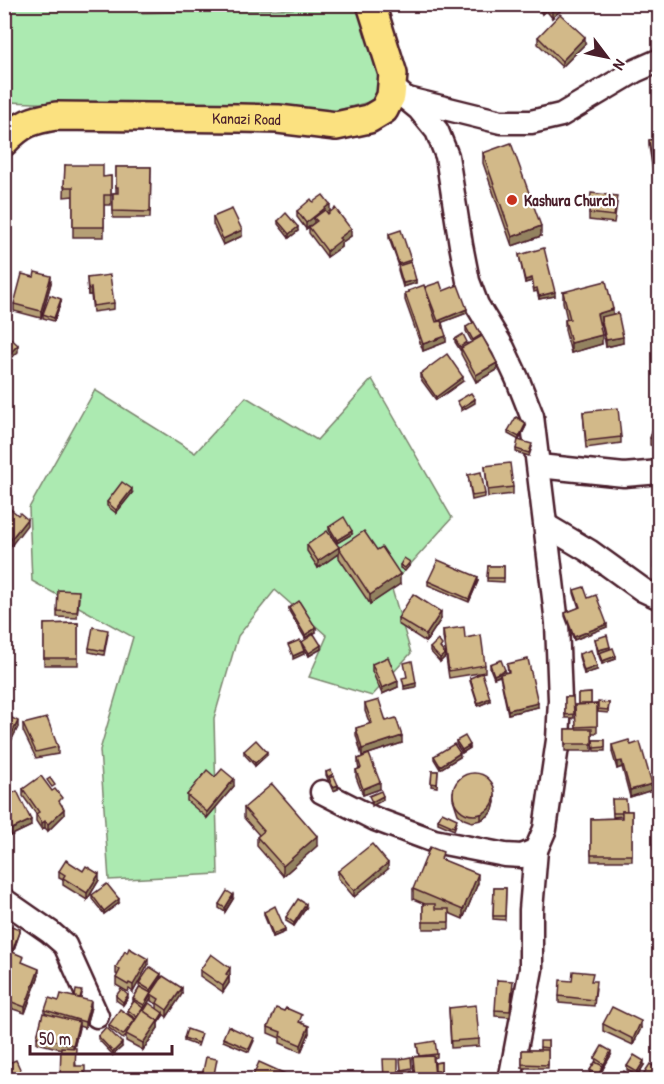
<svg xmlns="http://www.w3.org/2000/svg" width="664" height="1084" viewBox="0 0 664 1084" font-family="'Patrick Hand',sans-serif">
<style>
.green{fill:#aceab1;stroke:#7b846e;stroke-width:1.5}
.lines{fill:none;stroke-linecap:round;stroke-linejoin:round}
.minor-casing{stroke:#4a1f2b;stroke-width:27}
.major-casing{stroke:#4a1f2b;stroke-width:32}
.minor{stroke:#fff;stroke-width:22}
.major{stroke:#fbe180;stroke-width:27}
.wall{fill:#b59f76;stroke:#4a1f2b;stroke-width:1.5;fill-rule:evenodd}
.shaded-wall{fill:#938260;stroke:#4a1f2b;stroke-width:1.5}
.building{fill:#d2b989;stroke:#4a1f2b;stroke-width:1.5}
.poi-dot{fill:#c8321e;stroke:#fff;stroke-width:2}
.labels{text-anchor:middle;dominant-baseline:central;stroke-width:4.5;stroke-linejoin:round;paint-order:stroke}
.street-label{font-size:16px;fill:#4a1f2b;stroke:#fff}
.poi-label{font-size:16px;font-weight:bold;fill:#4a1f2b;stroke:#fff;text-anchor:start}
</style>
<rect width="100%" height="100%" fill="#fff"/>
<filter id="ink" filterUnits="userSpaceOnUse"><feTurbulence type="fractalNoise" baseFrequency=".0167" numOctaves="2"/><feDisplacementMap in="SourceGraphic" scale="12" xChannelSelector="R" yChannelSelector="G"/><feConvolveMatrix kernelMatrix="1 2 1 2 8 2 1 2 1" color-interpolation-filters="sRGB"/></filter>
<g filter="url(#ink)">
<g class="green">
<polygon points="4,5 138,5 139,13 358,7 385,80 373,101 323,114 8,102 5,105"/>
<polygon points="372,379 452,518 391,586 411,653 372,696 309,677 327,636 275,590 238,636 214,718 218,874 109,880 100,750 133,637 32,581 29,508 95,390 195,453 246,397 317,440"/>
</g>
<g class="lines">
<g class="minor-casing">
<g id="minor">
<polyline points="408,99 501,122 531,122 561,115 635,71 660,60"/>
<polyline points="539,466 624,475 660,472"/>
<polyline points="547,526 589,551 643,590 660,598"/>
<polyline points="322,792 375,819 434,841 505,855 522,856 536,850 545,829 558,740 560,700 557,623 532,416 517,378 503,348 477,305 468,281 461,245 447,156 437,131 419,109 392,87"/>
<polyline points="4,900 50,932 65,945 97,1016"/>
<polyline points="508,1080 511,1075 531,969 531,910 536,850"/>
</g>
</g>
<g class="major-casing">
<g id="major">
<path id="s1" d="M4,142C22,123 32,120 56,116L239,118L278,119L336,126L369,119L384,110L391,96L393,74L371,4"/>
</g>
</g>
<use href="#minor" class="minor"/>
<use href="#major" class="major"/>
</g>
<g class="wall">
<polygon points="534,4 568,4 552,18 546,10 542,14"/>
<polygon points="538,37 585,44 562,67 538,44"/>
<polygon points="660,106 660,183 655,184 649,146 649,140 659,138 656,107"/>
<polygon points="483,153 541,236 512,246 483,163"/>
<polygon points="65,165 103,177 111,176 111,205 104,205 104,237 73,237 73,196 64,197"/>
<polygon points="116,167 151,167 150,218 113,218 113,193 116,193"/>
<polygon points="313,202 330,211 327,213 351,236 341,243 341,247 327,257 309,233 309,227 306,229 297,217 297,211"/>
<polygon points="617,203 614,223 589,220 589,213"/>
<polygon points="213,217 242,236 223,245 213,224"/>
<polygon points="278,221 298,231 289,238 278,224"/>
<polygon points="389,234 411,262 416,283 403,287 398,270 399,266 389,238"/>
<polygon points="519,255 555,296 539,299 537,291 534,292 532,281 525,283"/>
<polygon points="87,278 114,303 114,309 93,312 91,295 88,295"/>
<polygon points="51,283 41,318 14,311 14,304"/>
<polygon points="425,290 443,291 467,313 442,322 446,342 423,351 405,300 405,293 408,293 408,291"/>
<polygon points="563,292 613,314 623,343 606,347 601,322 599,323 602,344 571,353 565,330 565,320 567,319 563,302"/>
<polygon points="61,302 54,321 43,318 43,314"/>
<polygon points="466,327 481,336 497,370 476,382 461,354 461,349 460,350 455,342 455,339 467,344 472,342 466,331"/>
<polygon points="420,374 463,381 436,400 420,378"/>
<polygon points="583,412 621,437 621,443 586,448"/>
<polygon points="660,412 660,448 650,445 650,438"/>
<polygon points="526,426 519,440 508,434 508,431"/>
<polygon points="532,447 529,456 516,452 516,449"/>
<polygon points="485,466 513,487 513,494 488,497"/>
<polygon points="468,475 485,494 485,497 472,500"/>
<polygon points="132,493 116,513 107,506 107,502"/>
<polygon points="329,527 352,534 337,543 329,530"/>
<polygon points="307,545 339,553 318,568 307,551"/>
<polygon points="339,548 400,584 370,604 339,558"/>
<polygon points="660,553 660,568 654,567 654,564"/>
<polygon points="400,565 410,565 405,571 400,568"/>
<polygon points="488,566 504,566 504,582 487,581"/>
<polygon points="428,581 478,581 469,602 428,585"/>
<polygon points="574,590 607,627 574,640 565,616 565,613 579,608 574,593"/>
<polygon points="79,598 77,618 57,617 57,611"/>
<polygon points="289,608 316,632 305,638 289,611"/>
<polygon points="398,618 441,619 426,642 398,624"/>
<polygon points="78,623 78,665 44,665 44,624"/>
<polygon points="443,630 465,638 485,665 485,672 449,678 443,637"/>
<polygon points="108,634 104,655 89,652 89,648"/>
<polygon points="595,639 610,649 616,659 602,664 599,656 599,653 598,654"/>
<polygon points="302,642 321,649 309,656 302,645"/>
<polygon points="430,648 442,649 441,649 445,657 440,662 430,651"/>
<polygon points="579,654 597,670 584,674 579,657"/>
<polygon points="372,664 398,687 382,694 372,671"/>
<polygon points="490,664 505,673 508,672 507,664 538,707 508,714 500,676 494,678 490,668"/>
<polygon points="470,678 490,701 478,706 470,681"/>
<polygon points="591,693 591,705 597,704 597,733 592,733 592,751 565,751 565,729 576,729 575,705 578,705 578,694"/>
<polygon points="565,697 573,697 574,718 565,718"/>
<polygon points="609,703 608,713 598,712 598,709"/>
<polygon points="365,704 386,721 402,743 362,756 356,735 356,728 370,724 365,711"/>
<polygon points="4,714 18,727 10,743 4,742"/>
<polygon points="23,724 58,747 58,754 36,758 23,731"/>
<polygon points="593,740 605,740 605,751 594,751"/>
<polygon points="456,741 470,748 462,753 456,744"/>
<polygon points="612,745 631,745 652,790 630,797 622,767 617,769 612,752"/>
<polygon points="244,751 267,755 255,766 244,754"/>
<polygon points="434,756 460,757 440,769 434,759"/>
<polygon points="358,759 380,789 363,795 356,777 356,770 359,769 358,765"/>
<polygon points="432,771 438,771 437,787 431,786"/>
<polygon points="326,772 333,777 338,789 333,791 326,775"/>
<polygon points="215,777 234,786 207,818 187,801 187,795"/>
<polygon points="23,789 62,805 64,815 48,831 45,828 42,830 36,821 36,814 23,796"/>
<polygon points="453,792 495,802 493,810 488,816 481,820 472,822 464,819 458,814 453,799"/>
<polygon points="4,797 31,826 10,836 4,824"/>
<polygon points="612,799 627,811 632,811 632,861 591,861 591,819 622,818 622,816 613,817"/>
<polygon points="244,808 317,846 283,876 257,846 257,837 259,835 244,818"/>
<polygon points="438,820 457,822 454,830 438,823"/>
<polygon points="660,832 660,853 654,850 654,844"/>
<polygon points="443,860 478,883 463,919 449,913 449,929 423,929 423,904 425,904 413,899 413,889"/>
<polygon points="388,869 354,897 338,878 338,871"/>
<polygon points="59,871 83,871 99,880 87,900 63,885 63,880 59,878"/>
<polygon points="494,888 506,888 505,920 493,919"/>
<polygon points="92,895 119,903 104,914 92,899"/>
<polygon points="233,899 225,912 219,908 219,904"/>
<polygon points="306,908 294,926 286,921 286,917"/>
<polygon points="264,912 285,932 273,937 264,915"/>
<polygon points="4,926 20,932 13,952 4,949"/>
<polygon points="4,960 24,963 39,975 25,1013 4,1006"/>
<polygon points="148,965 133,992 129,989 128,992 116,985 116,978 118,975 116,974 116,967"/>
<polygon points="200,970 230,975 229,976 229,983 223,992 200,976"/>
<path d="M161,977L150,993L182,994L167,1017L163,1014V1016L158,1023V1028L143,1050L126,1041V1036L123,1039L109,1028V1025L135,1021L136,1019L128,1014V1010L133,1002V999L140,987L139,986V983ZM151,998V1001L157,1004V1009L143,1011V1008Z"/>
<polygon points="572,981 596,988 594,1006 559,1003 559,996"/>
<polygon points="513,988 510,1017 495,1016 495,1010"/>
<polygon points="82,994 81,998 91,1007 85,1028 79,1026 74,1048 76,1066 85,1080 61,1049 37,1043 37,1037 45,1014 45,1010 59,1001 75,997"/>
<polygon points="116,996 128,998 123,1005 116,1000"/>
<polygon points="449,1008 479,1039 479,1046 451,1048"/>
<polygon points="302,1022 301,1023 309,1033 301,1052 280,1043 280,1038 268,1033 268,1027"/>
<polygon points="603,1024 641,1028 633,1045 603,1031"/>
<polygon points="98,1036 122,1047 113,1055 98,1039"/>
<polygon points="201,1037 198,1046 184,1041 184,1038"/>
<polygon points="223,1038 254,1041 249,1052 223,1041"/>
<polygon points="548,1041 548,1068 522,1068 522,1050 540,1050 540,1047"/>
<polygon points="417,1044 437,1054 437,1057 434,1058 435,1080 414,1080 413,1057 419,1056"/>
<polygon points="611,1055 604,1067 603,1066 603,1069 598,1078 590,1073 590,1070 596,1062 595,1058"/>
<polygon points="441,1062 441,1074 435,1075 435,1063"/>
<polygon points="644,1065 637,1076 627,1070 627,1066"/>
</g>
<g class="shaded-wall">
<polygon points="545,4 546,4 546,10 542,14 542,8"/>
<polygon points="560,4 568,4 552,18 552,11"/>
<polygon points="585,37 585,44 562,67 562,61"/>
<polygon points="330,204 330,211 317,221 314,218 314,223 306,229 306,223"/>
<polygon points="541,226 541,236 512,246 512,237"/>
<polygon points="298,227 298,231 289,238 289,234"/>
<polygon points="351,229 351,236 341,243 341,247 327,257 327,251 339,238"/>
<polygon points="242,230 242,236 223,245 223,239"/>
<polygon points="51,276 51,283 41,318 41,311"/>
<polygon points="532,278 532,281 525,283 525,280"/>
<polygon points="416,280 416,283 403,287 403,283"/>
<polygon points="91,288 91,295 88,295 88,289"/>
<polygon points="555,292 555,296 539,299 539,296"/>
<polygon points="61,299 61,302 54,321 54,318"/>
<polygon points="467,309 467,313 438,324 438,321"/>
<polygon points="613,309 613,319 601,317 601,322 597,323 597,314"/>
<polygon points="602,335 602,344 571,353 571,343"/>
<polygon points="446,336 446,342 423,351 423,344"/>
<polygon points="623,337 623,343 606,347 606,340"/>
<polygon points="18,345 18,352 4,365 4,359"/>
<polygon points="497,363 497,370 476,382 476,375"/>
<polygon points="463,377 463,381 436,400 436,397"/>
<polygon points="475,399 475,403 461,411 461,408"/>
<polygon points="526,423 526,426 519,440 519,437"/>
<polygon points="132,489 132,493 116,513 116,510"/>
<polygon points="27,519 27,525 4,555 4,548"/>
<polygon points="352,531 352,534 337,543 337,540"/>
<polygon points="339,547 339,553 318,568 318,561"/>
<polygon points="400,574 400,584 370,604 370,595"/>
<polygon points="478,577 478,581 469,602 469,599"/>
<polygon points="441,612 441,619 426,642 426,635"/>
<polygon points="607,624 607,627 574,640 574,637"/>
<polygon points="316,628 316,632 305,638 305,635"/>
<polygon points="321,645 321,649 309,656 309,653"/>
<polygon points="610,647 610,650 598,654 598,650"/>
<polygon points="304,651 304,654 293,659 293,656"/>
<polygon points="445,654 445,657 440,662 440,658"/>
<polygon points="616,656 616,659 602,664 602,661"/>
<polygon points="597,666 597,670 584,674 584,671"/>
<polygon points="505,670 505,673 494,678 494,675"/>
<polygon points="398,681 398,687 382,694 382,688"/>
<polygon points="416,683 416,687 404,689 404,686"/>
<polygon points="490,698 490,701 478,706 478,703"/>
<polygon points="538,703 538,707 508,714 508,710"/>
<polygon points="18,721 18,727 10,743 10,737"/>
<polygon points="402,736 402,743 362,756 362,749"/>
<polygon points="470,745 470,748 462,753 462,750"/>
<polygon points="267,752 267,755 255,766 255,763"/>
<polygon points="460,753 460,757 440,769 440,766"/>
<polygon points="622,761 622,767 617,769 617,762"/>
<polygon points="234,779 234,786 207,818 207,812"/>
<polygon points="380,782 380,789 363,795 363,789"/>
<polygon points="652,784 652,790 630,797 630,790"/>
<polygon points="338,785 338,789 333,791 333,787"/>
<polygon points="383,796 383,800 372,806 372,802"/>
<polygon points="495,796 495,802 493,810 488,816 481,820 481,814"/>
<polygon points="64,809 64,815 48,831 48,824"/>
<polygon points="31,820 31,826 10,836 10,830"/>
<polygon points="45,821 45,828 42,830 42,823"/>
<polygon points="317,836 317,846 283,876 283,866"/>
<polygon points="388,863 388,869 354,897 354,891"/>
<polygon points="99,874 99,880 87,900 87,893"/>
<polygon points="478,874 478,883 463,919 463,910"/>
<polygon points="233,895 233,899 225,912 225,908"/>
<polygon points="119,899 119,903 104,914 104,911"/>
<polygon points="306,904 306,908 294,926 294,923"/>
<polygon points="20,929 20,932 13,952 13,949"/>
<polygon points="285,929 285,932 273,937 273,934"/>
<polygon points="148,959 148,965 133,992 133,985"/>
<polygon points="230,968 230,975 226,980 226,974"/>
<polygon points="39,969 39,975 25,1013 25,1007"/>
<polygon points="161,974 161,977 150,994 150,990"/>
<polygon points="229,976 229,983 223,992 223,986"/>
<polygon points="182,988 182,994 167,1017 167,1010"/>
<polygon points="151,994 151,998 144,1009 144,1005"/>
<polygon points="128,995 128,998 123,1005 123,1002"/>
<polygon points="91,1001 91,1007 85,1028 85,1022"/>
<polygon points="163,1013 163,1016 158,1023 158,1028 143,1050 143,1043"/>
<polygon points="641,1021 641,1028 633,1045 633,1039"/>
<polygon points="79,1022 79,1028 73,1052 73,1045"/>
<polygon points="309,1026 309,1033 301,1052 301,1045"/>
<polygon points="122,1043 122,1047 113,1055 113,1052"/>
<polygon points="611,1051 611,1055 604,1067 604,1064"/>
<polygon points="644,1061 644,1065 637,1076 637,1072"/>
<polygon points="603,1066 603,1069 598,1078 598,1075"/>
<polygon points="658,1069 658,1072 654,1080 652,1080"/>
</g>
<g class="building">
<polygon points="547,4 560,4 552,11"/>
<polygon points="560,14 585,37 562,61 538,37"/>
<polygon points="660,106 660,134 656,107"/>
<polygon points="660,138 660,176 655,177 649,140"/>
<polygon points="511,143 541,226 512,237 483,153"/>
<polygon points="65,165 103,165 103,177 111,176 111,195 104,195 104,227 73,227 73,187 64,187"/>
<polygon points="116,167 151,167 150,212 113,211 113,193 118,193 118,187 116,187"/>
<polygon points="591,193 617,196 614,216 589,213"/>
<polygon points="323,195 330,204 306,223 297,211 311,199 313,202"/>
<polygon points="335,208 351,229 339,238 341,240 327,251 309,227 317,221 314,218 325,210 328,214"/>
<polygon points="232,209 242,230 223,239 213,217"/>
<polygon points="286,213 298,227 289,234 278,221"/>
<polygon points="401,230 411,260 399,264 389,234"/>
<polygon points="544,248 555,292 539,296 537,288 534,289 532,278 525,280 519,255"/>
<polygon points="411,262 416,280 403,283 398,266"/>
<polygon points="35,272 51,276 41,311 14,304 22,274 34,277"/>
<polygon points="110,275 114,303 93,306 91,288 88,289 87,278"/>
<polygon points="606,281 613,309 597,314 602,335 571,343 565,320 570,319 563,292"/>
<polygon points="440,282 443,291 458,285 467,309 438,321 425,287"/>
<polygon points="424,285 436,322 441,321 446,336 423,344 405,293 409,292 408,291"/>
<polygon points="50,295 61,299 54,318 43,314"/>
<polygon points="618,313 623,337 606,340 601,317"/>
<polygon points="474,322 481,335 473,340 466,327"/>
<polygon points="6,334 18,345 4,359 4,336"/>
<polygon points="463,334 467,342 460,347 455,339"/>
<polygon points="482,336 497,363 476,375 461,348"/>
<polygon points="447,354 463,377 436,397 420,374"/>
<polygon points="471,393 475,399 461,408 457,401"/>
<polygon points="618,408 621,437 586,441 583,412"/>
<polygon points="660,412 660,442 650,438"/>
<polygon points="516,417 526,423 519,437 508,431"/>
<polygon points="518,440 532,444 529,453 516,449"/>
<polygon points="510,463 513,487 488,490 485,466"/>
<polygon points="481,472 485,494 472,496 468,475"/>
<polygon points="122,482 132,489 116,510 107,502"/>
<polygon points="7,506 18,515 20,513 27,519 4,548 4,509"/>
<polygon points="344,517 352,531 337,540 329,527"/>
<polygon points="327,531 339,547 318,561 307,545"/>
<polygon points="364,531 377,550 382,547 400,574 370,595 339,548"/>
<polygon points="655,553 660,553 660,565 654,564"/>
<polygon points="404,558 410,562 405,568 400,565"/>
<polygon points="438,560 478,577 469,599 428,581"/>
<polygon points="488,566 504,566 504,578 487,578"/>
<polygon points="584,587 588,598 596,595 607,624 574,637 565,613 580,607 574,590"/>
<polygon points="58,590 79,591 77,612 57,611"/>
<polygon points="413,594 441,612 426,635 398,618"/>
<polygon points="299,601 316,628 305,635 289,608"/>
<polygon points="78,623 78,658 44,658 44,624"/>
<polygon points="93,627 108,630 104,651 89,648"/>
<polygon points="464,627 465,638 481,635 485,665 449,671 443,630"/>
<polygon points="314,634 321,645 309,653 302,642"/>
<polygon points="607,635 610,647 598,650 595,639"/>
<polygon points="300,640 304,651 293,656 288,645"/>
<polygon points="438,640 442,645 440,648 445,654 440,658 430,648"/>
<polygon points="613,648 616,656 602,661 599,653"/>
<polygon points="591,650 597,666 584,671 579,654"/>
<polygon points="388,657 398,681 382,688 372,664"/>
<polygon points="528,659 538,703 508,710 500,674 509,672 507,664"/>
<polygon points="501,660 505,670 494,675 490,664"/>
<polygon points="412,661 416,683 404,686 402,678 407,677 404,663"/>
<polygon points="482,673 490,698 478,703 470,678"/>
<polygon points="591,693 591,704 578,704 578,694"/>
<polygon points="565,697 573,697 574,714 565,715"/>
<polygon points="379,700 386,721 396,718 402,736 362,749 356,728 372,723 365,704"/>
<polygon points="598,702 609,703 608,710 598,709"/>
<polygon points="597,704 597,726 576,727 575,705"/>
<polygon points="4,714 18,721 10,737 4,735"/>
<polygon points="47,718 58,747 36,752 23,724"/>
<rect x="565" y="729" width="27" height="15"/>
<polygon points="465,736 470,745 462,750 456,741"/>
<polygon points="256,740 267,752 255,763 244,751"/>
<polygon points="593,740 605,740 605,747 594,748"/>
<polygon points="629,740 631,745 640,742 652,784 630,790 622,761 617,762 612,745"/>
<polygon points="454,744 460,753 440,766 434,756"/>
<polygon points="369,754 380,782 363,789 356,770 361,768 358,759"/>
<polygon points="222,769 234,779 207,812 187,795 207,770 215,777"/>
<polygon points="331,770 333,774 328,777 326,772"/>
<polygon points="432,771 438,771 437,784 431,783"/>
<circle cx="474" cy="794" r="21"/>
<polygon points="4,776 8,778 5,784 4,784"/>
<polygon points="41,776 52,791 55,789 62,798 59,801 64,809 48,824 45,821 42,823 36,814 39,812 23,789"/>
<polygon points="334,776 338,785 333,787 329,778"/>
<polygon points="50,778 55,785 52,787 47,780"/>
<polygon points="272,784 317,836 283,866 257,837 264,831 244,808"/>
<polygon points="17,791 31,820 10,830 4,817 4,797"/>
<polygon points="381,791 383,796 372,802 369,796"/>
<polygon points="612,799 626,799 627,811 622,811 622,813 613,813"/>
<polygon points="622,811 632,811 632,855 591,855 591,819 622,818"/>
<polygon points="442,812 457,819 454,827 438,820"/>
<polygon points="660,832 660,846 654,844"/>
<polygon points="372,844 388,863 354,891 338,871"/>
<polygon points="430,847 443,852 441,859 478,874 463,910 413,889"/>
<polygon points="66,860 83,871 86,866 99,874 87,893 63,878 65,875 59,871"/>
<polygon points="107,884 119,899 104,911 92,895"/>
<polygon points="494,888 506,888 505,916 493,916"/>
<polygon points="227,891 233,895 225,908 219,904"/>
<polygon points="298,899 306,904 294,923 286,917"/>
<polygon points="423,904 435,904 435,909 449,909 449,922 423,922"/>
<polygon points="275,906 285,929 273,934 264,912"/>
<polygon points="5,924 20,929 13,949 4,946"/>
<polygon points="129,948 148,959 133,985 129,983 128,985 116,978 120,970 116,967 125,951 127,953"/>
<polygon points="10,951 24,957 22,962 39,969 25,1007 4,999 4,960 7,961"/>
<polygon points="211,954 230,968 226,974 229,976 223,986 200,970"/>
<polygon points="150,967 161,974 150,990 139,983"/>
<polygon points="573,971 593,973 591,981 596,981 594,1000 559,996 560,980 572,981"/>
<polygon points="163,976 182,988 167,1010 157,1003 159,999 151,994"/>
<polygon points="497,980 513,981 510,1011 495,1010"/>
<polygon points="140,987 151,993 144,1005 133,999"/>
<polygon points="121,989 128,995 123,1002 116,996"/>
<polygon points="76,990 82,991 80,998 75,997"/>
<polygon points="61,994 91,1001 85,1022 45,1010 49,998 59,1001"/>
<polygon points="134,1001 143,1008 137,1017 128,1010"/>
<polygon points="149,1003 163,1013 158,1021 144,1011"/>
<polygon points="476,1005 479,1039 451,1041 449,1008"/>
<polygon points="612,1007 641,1021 633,1039 603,1024"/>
<polygon points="276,1008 284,1011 286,1008 302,1015 299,1022 309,1026 301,1045 280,1036 281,1032 268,1027"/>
<polygon points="120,1009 135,1020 123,1035 109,1025"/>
<polygon points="142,1010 158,1021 143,1043 126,1034"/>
<polygon points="43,1013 79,1022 73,1045 37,1037"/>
<polygon points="228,1026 254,1038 249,1049 223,1038"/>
<polygon points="106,1027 122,1043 113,1052 98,1036"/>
<polygon points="187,1029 201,1034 198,1043 184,1038"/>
<polygon points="660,1037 660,1045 656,1042"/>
<polygon points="435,1041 437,1054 419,1056 417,1044"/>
<polygon points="540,1041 548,1041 548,1048 540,1047"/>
<polygon points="602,1046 611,1051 604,1064 595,1058"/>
<polygon points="61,1047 76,1048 75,1066 85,1066 85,1080 60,1080"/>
<polygon points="522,1050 548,1050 548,1065 522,1064"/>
<polygon points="634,1055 644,1061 637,1072 627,1066"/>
<polygon points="433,1056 435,1077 415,1078 413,1057"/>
<polygon points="206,1057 217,1059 213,1080 201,1080"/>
<polygon points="411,1057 412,1068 401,1070 400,1059"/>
<polygon points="383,1059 398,1059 398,1080 384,1080"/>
<polygon points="16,1060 25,1080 4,1080 4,1065"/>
<polygon points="259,1062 299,1080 251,1080"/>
<polygon points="441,1062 441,1071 435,1071 435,1063"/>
<polygon points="595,1062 603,1066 598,1075 590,1070"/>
<polygon points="650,1064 658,1069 652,1080 641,1080 640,1079"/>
<polygon points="411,1070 412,1080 400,1080 399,1071"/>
<polygon points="624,1071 633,1077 632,1080 619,1079"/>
<polygon points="445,1073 471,1074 471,1080 445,1080"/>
</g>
</g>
<circle class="poi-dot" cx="512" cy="200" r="6"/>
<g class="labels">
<g class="street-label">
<text stroke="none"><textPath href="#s1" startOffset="250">Kanazi Road</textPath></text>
</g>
<g class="poi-label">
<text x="524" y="200">Kashura Church</text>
</g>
</g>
<rect width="664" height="1084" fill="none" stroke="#fff" stroke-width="24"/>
<rect x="12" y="12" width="640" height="1060" fill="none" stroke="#4a1f2b" stroke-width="2" filter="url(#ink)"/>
<g transform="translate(607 57) rotate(122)" stroke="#ffffff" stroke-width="4.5" paint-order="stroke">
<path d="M0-4.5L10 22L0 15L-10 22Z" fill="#4a1f2b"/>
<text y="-9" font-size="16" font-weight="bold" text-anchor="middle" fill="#4a1f2b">N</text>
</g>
<path d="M30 1045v9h142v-9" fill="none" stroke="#4a1f2b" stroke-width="3"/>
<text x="39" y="1045" font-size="18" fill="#4a1f2b" stroke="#ffffff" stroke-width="4.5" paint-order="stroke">50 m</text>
</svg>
